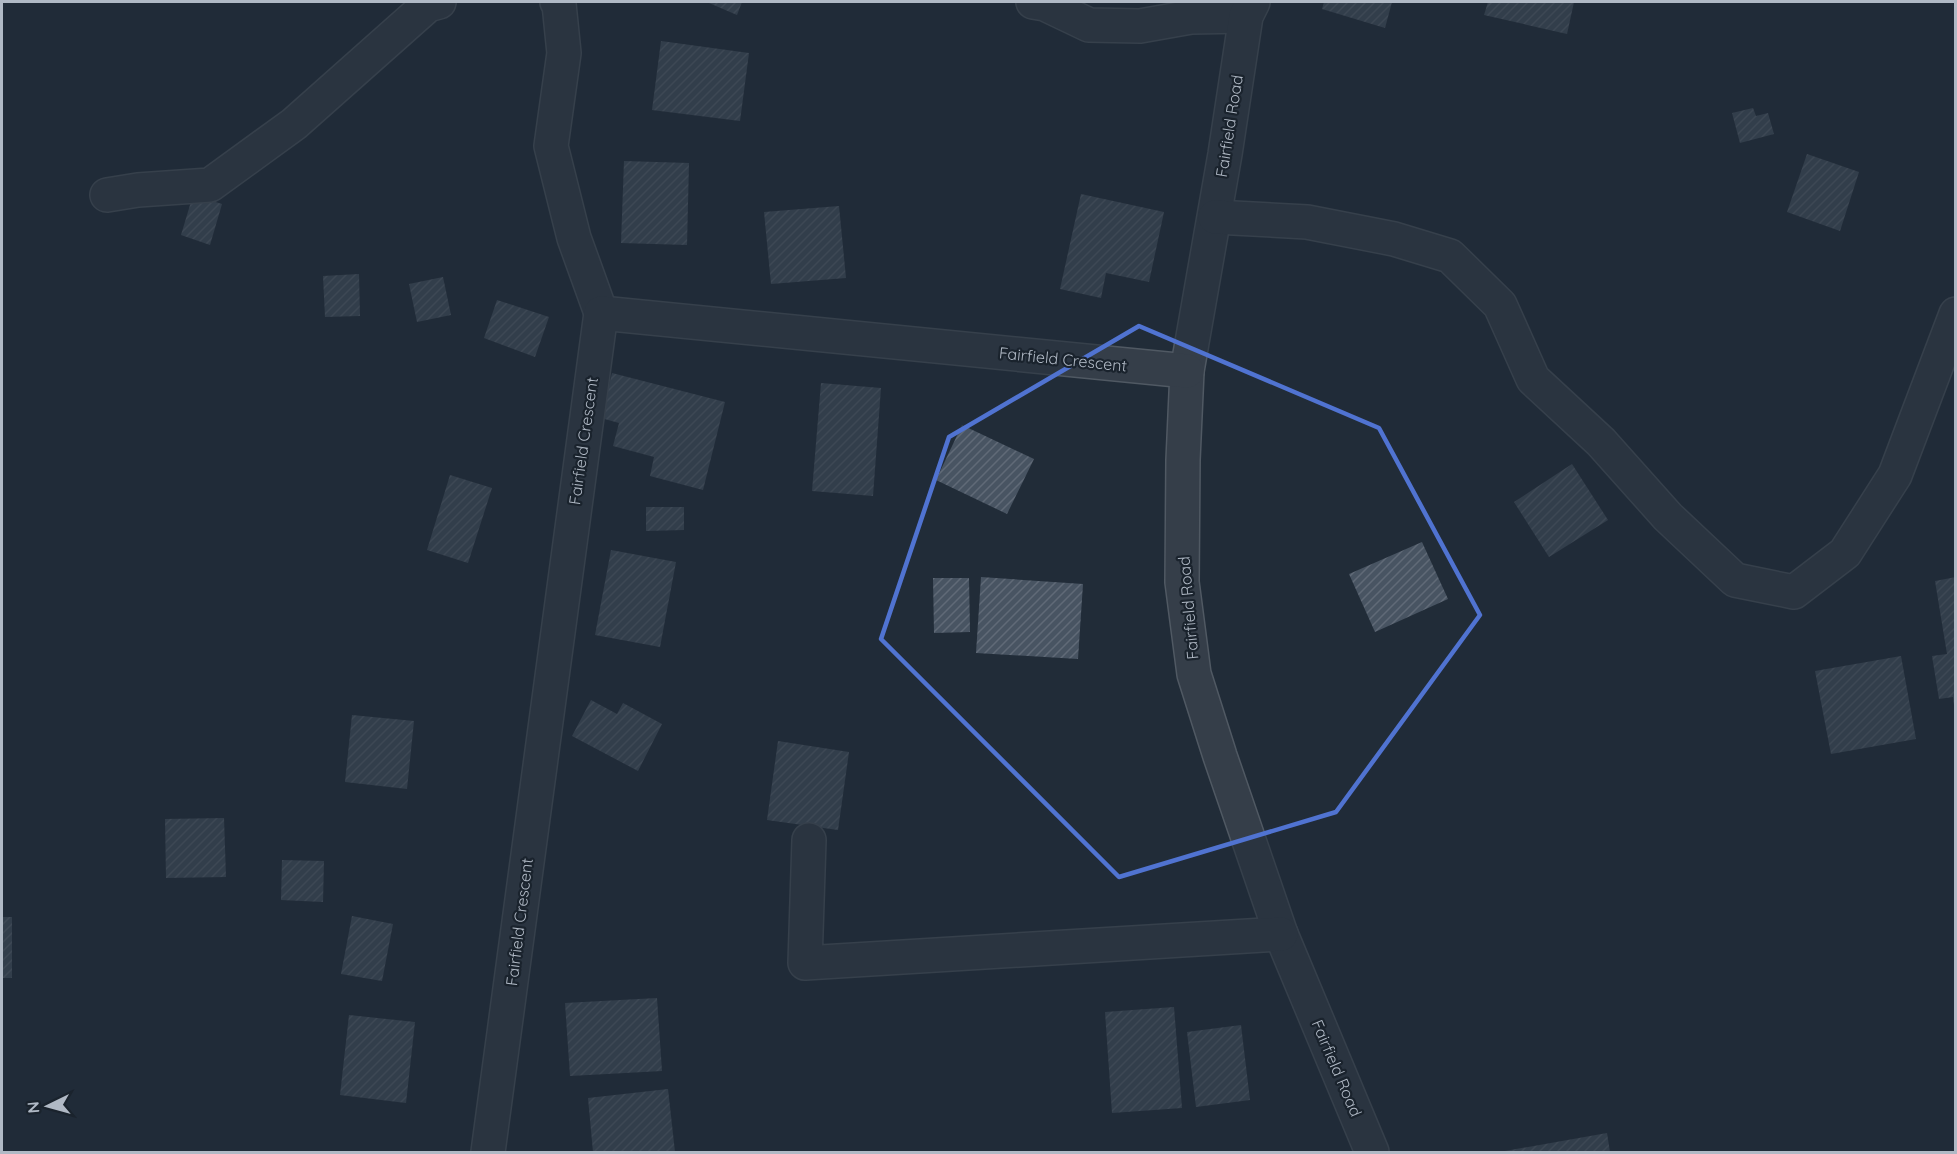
<svg xmlns="http://www.w3.org/2000/svg" width="1957" height="1154" viewBox="0 0 1957 1154" font-family="Quicksand,sans-serif">
<style>
.building{fill:url(#building-hatch)}
.lines{fill:none;stroke-linecap:round;stroke-linejoin:round}
.minor-casing{stroke:#505963;stroke-width:36}
.minor{stroke:#353e49;stroke-width:33}
.marked{fill:none;stroke:#5073d1;stroke-width:4.5;stroke-linejoin:round}
.labels{text-anchor:middle;dominant-baseline:central;stroke-width:4.5;stroke-linejoin:round;paint-order:stroke}
.street-label{font-size:16px;fill:#b0b9c5;stroke:#1a232d}
</style>
<defs>
<pattern id="building-hatch" width="6" height="6" patternUnits="userSpaceOnUse" patternTransform="scale(1.5)"><rect width="6" height="6" fill="#485462"/><path d="M-1 1l2-2M0 6l6-6M5 7l2-2" fill="none" stroke="#606a77"/></pattern>
</defs>
<rect width="100%" height="100%" fill="#212c38"/>
<g class="building">
<polygon points="710,2 742,2 737,15 709,3"/>
<polygon points="1324,2 1392,2 1385,28 1322,9"/>
<polygon points="1488,2 1574,2 1567,34 1484,15"/>
<polygon points="661,41 749,53 740,121 652,110"/>
<polygon points="1753,108 1756,116 1768,113 1774,134 1740,143 1732,113"/>
<polygon points="1807,154 1859,172 1840,231 1787,212"/>
<polygon points="624,161 689,163 687,245 621,243"/>
<polygon points="1081,194 1164,212 1149,282 1106,273 1101,298 1060,289"/>
<polygon points="193,195 222,204 210,245 181,235"/>
<polygon points="839,206 846,278 771,284 764,212"/>
<polygon points="359,274 360,316 325,317 323,276"/>
<polygon points="443,277 451,315 417,322 409,284"/>
<polygon points="497,300 549,317 535,357 484,338"/>
<polygon points="612,373 725,402 703,490 650,476 654,457 613,446 619,423 601,418"/>
<polygon points="821,383 881,388 873,496 812,491"/>
<polygon points="962,425 1034,459 1007,514 936,480"/>
<polygon points="1572,464 1608,520 1549,557 1514,502"/>
<polygon points="450,475 492,488 468,563 427,550"/>
<polygon points="646,507 684,507 684,530 646,531"/>
<polygon points="1422,542 1448,599 1375,632 1349,574"/>
<polygon points="611,550 676,562 660,647 595,635"/>
<polygon points="981,577 1083,584 1078,659 976,653"/>
<polygon points="1956,577 1956,705 1954,705 1953,697 1939,699 1932,656 1947,654 1935,581"/>
<polygon points="933,578 969,578 970,632 934,633"/>
<polygon points="1901,656 1916,739 1831,754 1815,671"/>
<polygon points="591,700 617,714 623,703 662,724 638,771 572,736"/>
<polygon points="352,715 414,721 407,789 345,782"/>
<polygon points="778,741 849,752 838,830 767,820"/>
<polygon points="224,818 226,877 166,878 165,819"/>
<polygon points="282,860 324,861 323,902 281,900"/>
<polygon points="352,916 393,924 382,981 341,974"/>
<rect x="2" y="917" width="10" height="61"/>
<polygon points="657,998 662,1071 570,1076 565,1003"/>
<polygon points="1174,1007 1182,1108 1112,1113 1105,1012"/>
<polygon points="349,1015 415,1022 406,1103 340,1095"/>
<polygon points="1241,1025 1250,1100 1196,1107 1187,1032"/>
<polygon points="668,1089 675,1152 593,1152 588,1098"/>
<polygon points="1607,1133 1610,1152 1505,1152 1505,1151"/>
</g>
<g class="lines">
<g class="minor-casing">
<g id="minor">
<polyline points="557,2 559,4 564,53 551,146 574,238 601,313"/>
<polyline points="1033,2 1045,4 1089,25 1140,26 1191,17 1246,16"/>
<polyline points="1253,2 1246,16 1225,154 1187,371 1183,460 1182,582 1194,674 1220,756 1281,934 1372,1152"/>
<polyline points="107,195 138,190 210,185 294,124 428,5 439,2"/>
<polyline points="1215,217 1307,222 1394,239 1450,256 1500,305 1533,379 1601,442 1668,517 1735,580 1794,592 1845,553 1895,475 1956,314"/>
<polyline points="809,840 805,963 1281,934"/>
<polyline points="488,1152 601,313 1187,371"/>
</g>
</g>
<use href="#minor" class="minor"/>
</g>
<path d="M0 0H1957V1154H0ZM1139,326L1379,428L1480,615L1336,812L1119,877L881,639L949,437Z" fill="#212c38" fill-opacity=".55" fill-rule="evenodd"/>
<path class="marked" d="M1139,326L1379,428L1480,615L1336,812L1119,877L881,639L949,437Z"/>
<g class="labels">
<g class="street-label">
<text transform="translate(1229 126) rotate(-81)">Fairfield Road</text>
<text transform="translate(1063 359) rotate(6)">Fairfield Crescent</text>
<text transform="translate(583 441) rotate(-82)">Fairfield Crescent</text>
<text transform="translate(1188 608) rotate(-95)">Fairfield Road</text>
<text transform="translate(519 922) rotate(-83)">Fairfield Crescent</text>
<text transform="translate(1337 1068) rotate(67)">Fairfield Road</text>
</g>
</g>
<rect width="1957" height="1154" fill="none" stroke="#b0b9c5" stroke-width="6"/>
<g transform="translate(48 1106) rotate(265)" stroke="#1a232d" stroke-width="4.5" paint-order="stroke">
<path d="M0-4.5L10 22L0 15L-10 22Z" fill="#b0b9c5"/>
<text y="-9" font-size="16" font-weight="bold" text-anchor="middle" fill="#b0b9c5">N</text>
</g>
</svg>
